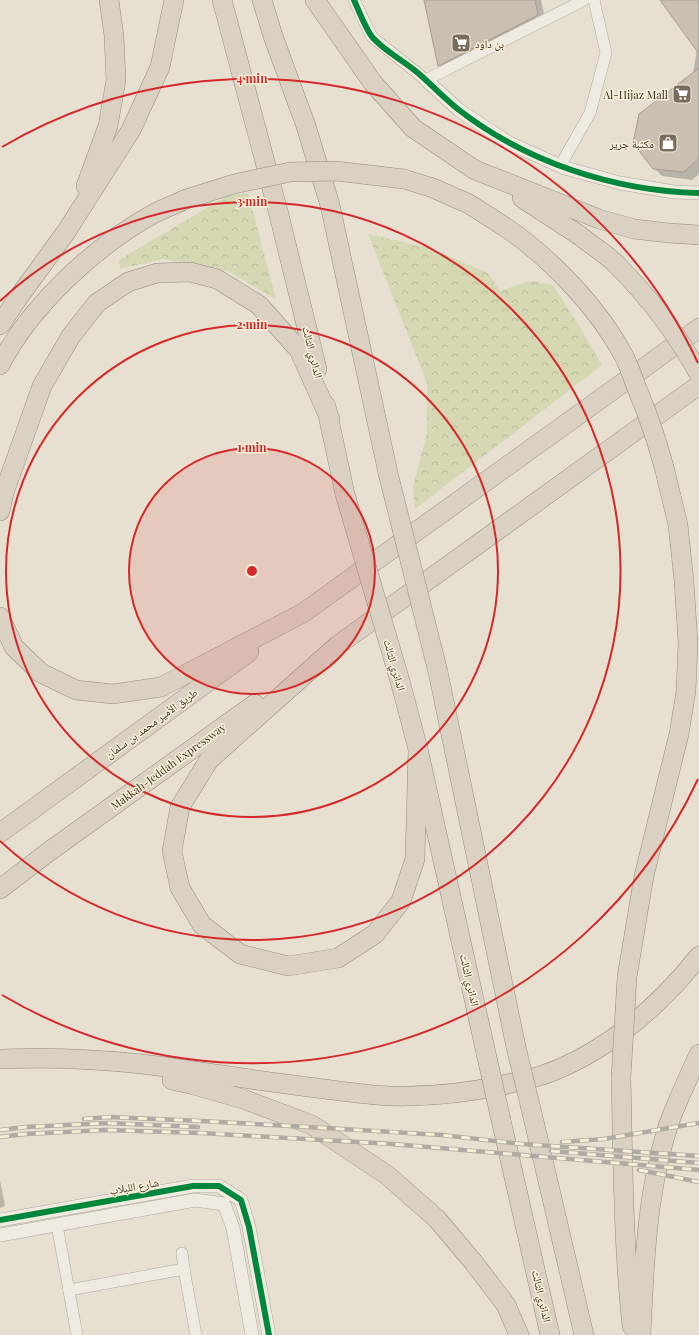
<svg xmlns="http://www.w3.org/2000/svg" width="699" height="1335" viewBox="0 0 699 1335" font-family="'Playfair Display','Noto Naskh Arabic',serif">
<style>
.forest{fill:url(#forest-crowns)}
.shadow{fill:#0003}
.building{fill:#cbbfb2;stroke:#a89c90}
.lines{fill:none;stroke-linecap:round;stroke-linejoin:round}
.minor-casing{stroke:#ada599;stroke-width:12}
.tertiary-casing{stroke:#ada599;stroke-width:14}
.motorway-casing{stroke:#928b80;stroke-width:20}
.minor{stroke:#efebe3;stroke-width:11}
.tertiary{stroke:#efebe3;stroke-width:13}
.motorway{stroke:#dad1c2;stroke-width:19}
.rail-casing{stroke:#afaaa2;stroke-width:4.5}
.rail{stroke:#f7eed8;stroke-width:3;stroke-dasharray:9;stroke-linecap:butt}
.motorway-bridge-casing{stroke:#928b80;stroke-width:20;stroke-linecap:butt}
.motorway-bridge{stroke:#dad1c2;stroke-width:19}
.cycleway-casing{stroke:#f7eed8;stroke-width:8}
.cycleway{stroke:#00873e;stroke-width:6}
.ring{fill:none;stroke:#d62828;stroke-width:2}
.labels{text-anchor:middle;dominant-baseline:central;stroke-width:3;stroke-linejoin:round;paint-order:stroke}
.poi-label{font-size:11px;fill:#3d2e20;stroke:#f7eed8;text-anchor:end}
.street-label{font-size:11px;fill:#3d2e20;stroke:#f7eed8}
.centre{fill:#d62828;stroke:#f7eed8;stroke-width:2}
.ring-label{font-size:12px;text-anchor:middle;font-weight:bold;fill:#d62828;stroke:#f7eed8;stroke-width:3;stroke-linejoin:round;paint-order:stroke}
</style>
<defs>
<pattern id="forest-crowns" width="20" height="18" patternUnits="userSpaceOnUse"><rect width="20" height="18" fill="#d6d7b3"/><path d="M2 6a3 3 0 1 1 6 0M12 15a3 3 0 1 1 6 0" fill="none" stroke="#b9b99a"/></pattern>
</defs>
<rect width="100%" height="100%" fill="#e7e0d1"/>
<g class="forest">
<polygon points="248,193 276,299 228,271 163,259 120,269 119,260 227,196"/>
<polygon points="368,234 429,248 488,273 500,291 530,281 553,285 577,322 602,365 415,509 413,487 427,433 427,383"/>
</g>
<g class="shadow">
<polygon points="425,0 541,0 546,23 447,73 439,66"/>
<polygon points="664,0 699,0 699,174 692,180 662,176 654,168 693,74 697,49"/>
<polygon points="0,1181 5,1206 0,1208"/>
</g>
<g class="building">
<polygon points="424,0 535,0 538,15 438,66"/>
<polygon points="660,0 699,0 699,54"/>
<polygon points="699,68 699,158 684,172 653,169 633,143 639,114"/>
</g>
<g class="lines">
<g class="minor-casing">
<g id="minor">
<polyline points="354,0 372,37 426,80 584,0"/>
<polyline points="560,166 590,113 606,53 594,0"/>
<polyline points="57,1225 77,1335"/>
<polyline points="182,1253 184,1269"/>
<polyline points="69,1290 184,1269 196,1335"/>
</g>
</g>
<g class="tertiary-casing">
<g id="tertiary">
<polyline points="426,80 459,110 509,143 565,168 620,183 674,192 699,193"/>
<polyline points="0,1220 193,1186 219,1186 241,1200 249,1227 269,1335"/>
<polyline points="0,1235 195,1200 224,1204 233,1228 252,1335"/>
</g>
</g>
<g class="motorway-casing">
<g id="motorway">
<polyline points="222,0 278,211 317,369"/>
<polyline points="262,0 273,36 306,126 330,205 388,473"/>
<polyline points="315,0 373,83 413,128 475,170 599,219 634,229 669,233 699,235"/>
<polyline points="404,179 433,188 469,204 502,225"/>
<polyline points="86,186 108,126 116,80 114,36 109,0"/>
<polyline points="522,198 579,235"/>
<polyline points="0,325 18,298 66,232 131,130 160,67 174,0"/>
<path d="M0,365C31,305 96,245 155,213C165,208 176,204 186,199"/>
<polyline points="326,406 345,494"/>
<polyline points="0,511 4,493 42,386 71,336 97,303 128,282 157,273 190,272 217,279 259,305 299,350 330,419"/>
<polyline points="0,617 14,647 41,673 76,690 113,694 161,687 303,613 699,328"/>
<polyline points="438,672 516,1047"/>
<polyline points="400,681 418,749 486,1053"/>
<polyline points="418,749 415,859 401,901 375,934 338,958 288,966 240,954 202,925 180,888 172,851 180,807 209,760 338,645 699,385"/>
<polyline points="0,833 249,652"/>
<polyline points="0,889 47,853 255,704"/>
<polyline points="627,977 644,876 679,734 686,691 688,643 684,581 678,525 671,496"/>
<path d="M0,1059C47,1057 95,1059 142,1064C200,1071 258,1081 317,1088C341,1091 366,1095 391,1096C429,1097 466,1093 503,1085C516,1082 530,1079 543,1075C605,1053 659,1007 699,956"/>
<path d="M621,1078C623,1161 623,1243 632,1326"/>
<polyline points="172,1080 194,1085 243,1099 312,1125 387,1175 437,1219 474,1263 506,1305 519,1335"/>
<polyline points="532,1113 584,1335"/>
<polyline points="501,1120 550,1335"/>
<path d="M641,1335C644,1264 647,1183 672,1115C680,1095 690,1074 699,1054"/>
</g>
</g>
<use href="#minor" class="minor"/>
<use href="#tertiary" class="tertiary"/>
<use href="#motorway" class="motorway"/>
<g class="rail-casing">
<g id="rail">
<polyline points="84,1119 109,1117 201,1121 342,1129 442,1135 522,1144 699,1156"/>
<polyline points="0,1130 26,1127 108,1123 198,1127"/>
<polyline points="0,1137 25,1134 106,1130 201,1133 392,1144 699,1170"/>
<polyline points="562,1142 604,1139 699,1123"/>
<polyline points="551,1151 699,1163"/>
<polyline points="639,1170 699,1182"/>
</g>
</g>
<use href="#rail" class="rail"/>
<g class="motorway-bridge-casing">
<g id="motorway-bridge">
<polyline points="186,199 234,184 290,172 336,171 404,179"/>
<path d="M502,225C549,256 599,308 625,358C629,367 633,377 636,386C651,421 663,459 671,496"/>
<path d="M579,235C591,245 605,253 616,264C648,296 677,334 699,374"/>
<polyline points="388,473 438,672"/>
<polyline points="345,494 400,681"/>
<polyline points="516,1047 532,1113"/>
<polyline points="486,1053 501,1120"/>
<polyline points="621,1078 627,977"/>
</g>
</g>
<use href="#motorway-bridge" class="motorway-bridge"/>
<g class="cycleway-casing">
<g id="cycleway">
<path d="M354,0C358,9 367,32 373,38C386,52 404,61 418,73C432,85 445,99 459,110C526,162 614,191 699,193"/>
<polyline points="0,1220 193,1186 219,1186 241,1200 249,1227 269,1335"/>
</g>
</g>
<use href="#cycleway" class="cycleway"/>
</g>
<circle cx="252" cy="571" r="123" fill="#d62828" fill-opacity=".12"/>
<g class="ring">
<circle cx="252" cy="571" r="123"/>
<circle cx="252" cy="571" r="246"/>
<path d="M0 301A369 369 0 1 1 0 841"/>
<path d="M698 779A492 492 0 0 1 2 995M2 147A492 492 0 0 1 698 363"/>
</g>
<defs>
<g id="supermarket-square" transform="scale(1)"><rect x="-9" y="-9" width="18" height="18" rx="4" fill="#786c5e" stroke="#f7eed8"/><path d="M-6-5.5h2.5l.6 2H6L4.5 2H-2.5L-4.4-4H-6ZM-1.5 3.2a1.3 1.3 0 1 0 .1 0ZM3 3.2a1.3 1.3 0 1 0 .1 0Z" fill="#fff"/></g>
<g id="shop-square" transform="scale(1)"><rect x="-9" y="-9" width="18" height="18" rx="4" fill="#786c5e" stroke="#f7eed8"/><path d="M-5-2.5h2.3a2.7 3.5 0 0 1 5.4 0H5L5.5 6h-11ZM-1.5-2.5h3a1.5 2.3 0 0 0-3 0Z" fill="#fff"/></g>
</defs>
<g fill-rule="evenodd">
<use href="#supermarket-square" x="461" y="43"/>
<use href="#supermarket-square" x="682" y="94"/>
<use href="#shop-square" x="668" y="143"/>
</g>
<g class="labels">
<g class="poi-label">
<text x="475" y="43" text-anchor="start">بن داود</text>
<text x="668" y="94">Al-Hijaz Mall</text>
<text x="654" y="143">مكتبة جرير</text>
</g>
<g class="street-label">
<text transform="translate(313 352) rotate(76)">الدائري الثالث</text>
<text transform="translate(395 665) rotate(74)">الدائري الثالث</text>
<text transform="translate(151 723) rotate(-36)">طريق الأمير محمد بن سلمان</text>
<text transform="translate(168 766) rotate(-36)">Makkah-Jeddah Expressway</text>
<text transform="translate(470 980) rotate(77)">الدائري الثالث</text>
<text transform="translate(134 1186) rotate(-10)">شارع اللبلاب</text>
<text transform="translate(542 1296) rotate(77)">الدائري الثالث</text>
</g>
</g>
<circle cx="252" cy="571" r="6" class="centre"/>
<g class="ring-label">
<text x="252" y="83">4 min</text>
<text x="252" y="206">3 min</text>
<text x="252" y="329">2 min</text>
<text x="252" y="452">1 min</text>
</g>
</svg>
